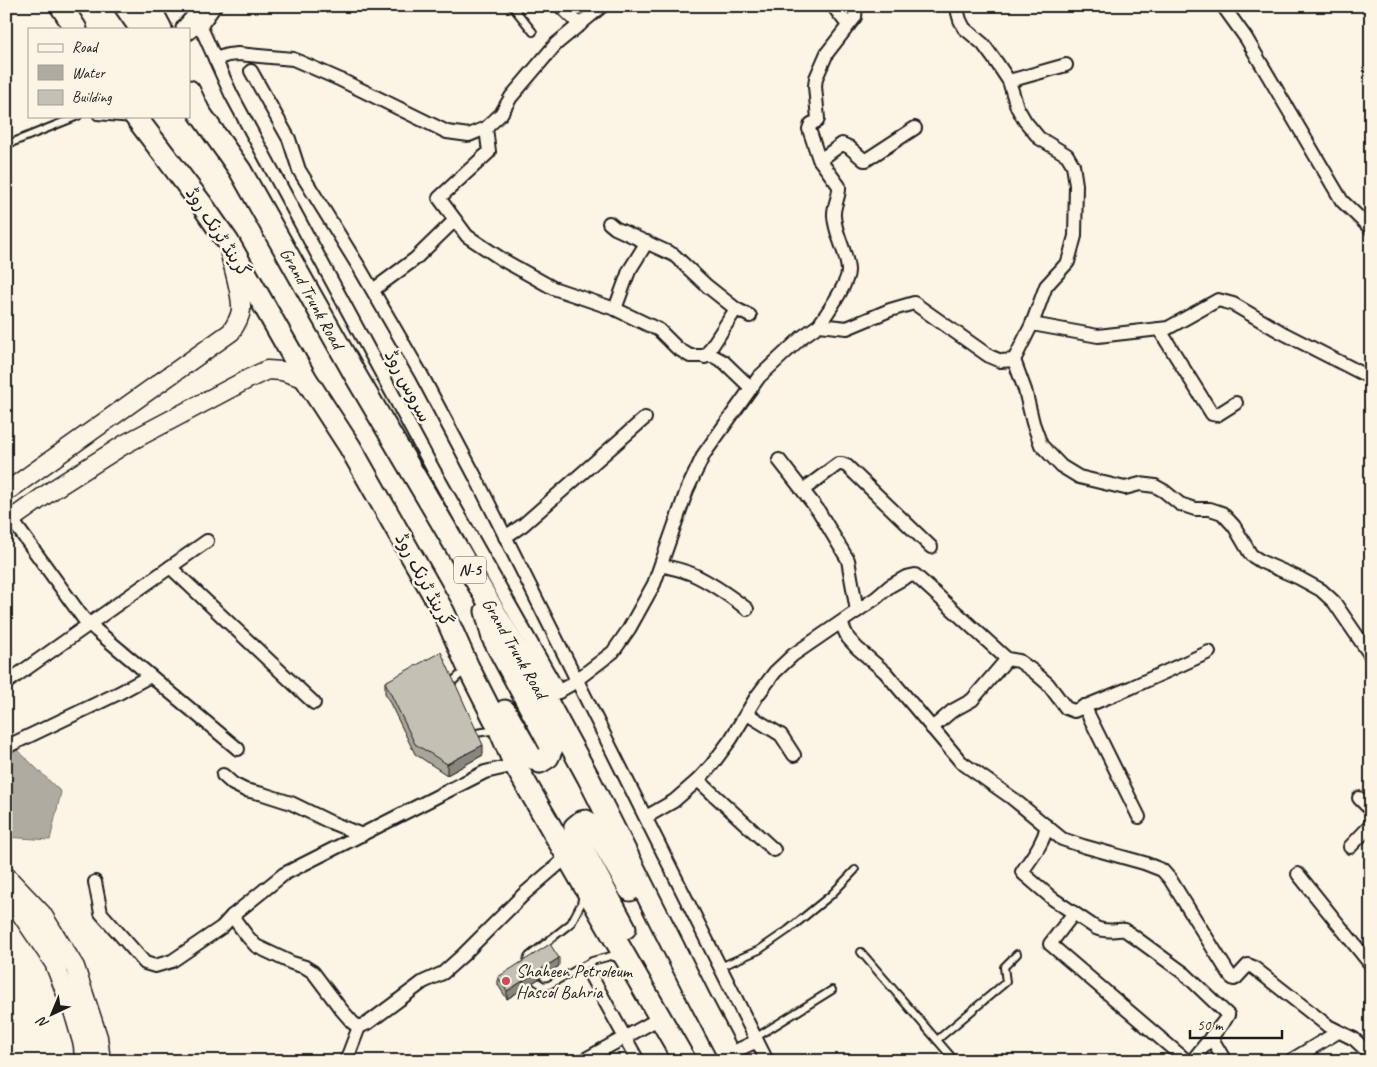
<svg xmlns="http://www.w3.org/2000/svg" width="1377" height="1067" viewBox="0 0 1377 1067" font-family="Caveat,'Playpen Sans Arabic',sans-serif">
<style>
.water{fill:#b0aba1;stroke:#75726c}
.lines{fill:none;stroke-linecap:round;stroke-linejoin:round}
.service-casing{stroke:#1c1c1c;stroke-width:10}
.minor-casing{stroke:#1c1c1c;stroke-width:16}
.secondary-casing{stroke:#1c1c1c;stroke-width:21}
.trunk-casing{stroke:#1c1c1c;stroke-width:25}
.service{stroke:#fcf5e5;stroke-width:6}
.minor{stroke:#fcf5e5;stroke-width:12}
.secondary{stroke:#fcf5e5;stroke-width:18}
.trunk{stroke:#fcf5e5;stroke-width:21}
.wall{fill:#a9a59a;stroke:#1c1c1c}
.shaded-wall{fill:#89867d;stroke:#1c1c1c}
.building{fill:#c4c0b3;stroke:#1c1c1c}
.poi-dot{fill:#d1495b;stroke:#fcf5e5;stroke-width:2}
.labels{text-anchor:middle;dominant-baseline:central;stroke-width:5;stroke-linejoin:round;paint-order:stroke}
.shield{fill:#fcf5e5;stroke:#5f5d58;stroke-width:1}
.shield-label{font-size:16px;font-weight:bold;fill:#1c1c1c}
.street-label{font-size:18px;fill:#1c1c1c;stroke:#fcf5e5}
.poi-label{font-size:18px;fill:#1c1c1c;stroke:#fcf5e5;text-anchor:start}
</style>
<rect width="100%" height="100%" fill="#fcf5e5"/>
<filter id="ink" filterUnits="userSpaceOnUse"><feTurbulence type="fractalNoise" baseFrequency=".02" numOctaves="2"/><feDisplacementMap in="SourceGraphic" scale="10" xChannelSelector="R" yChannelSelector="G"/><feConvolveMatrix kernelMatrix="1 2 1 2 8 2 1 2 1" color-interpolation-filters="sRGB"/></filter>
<g filter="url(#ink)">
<polygon class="water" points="6,739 61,792 50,840 6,837"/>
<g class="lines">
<g class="service-casing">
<g id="service">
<polyline points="512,6 533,32"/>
<polyline points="97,116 133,119"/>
<polyline points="6,145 78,116"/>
<polyline points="449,685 465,670"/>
<polyline points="469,734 497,730"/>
<polyline points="861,952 955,1061"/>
<polyline points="526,965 528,957 571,923 581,904 583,894"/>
<polyline points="720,967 759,950 788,930 831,895 855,870"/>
<polyline points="536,981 543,986 549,985 592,961 611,956 619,959"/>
<polyline points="755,1038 832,990"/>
<polyline points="937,1040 1006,982 1004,967 1017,954"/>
</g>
</g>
<g class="minor-casing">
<g id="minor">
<polyline points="193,6 203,32 231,94 433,469 559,692"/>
<polyline points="560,6 580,25"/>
<polyline points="833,6 848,25"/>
<polyline points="959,6 958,13 960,20 964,28 983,44 997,63 1009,81 1017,107 1025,121 1039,138 1067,155 1073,165 1076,185 1075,236 1068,262 1046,286 1032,324 1014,360 1025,390 1033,423 1041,445 1061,466 1079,477 1125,488 1140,484 1155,486 1164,491 1180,504 1195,509 1210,509 1222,513 1234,526 1251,555 1262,562 1299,578 1321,590 1334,602 1371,656"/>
<polyline points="1223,6 1246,38 1342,201 1371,229"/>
<polyline points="200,27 215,6"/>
<polyline points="215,59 228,55 238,54 293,59 341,80 447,132 469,135 486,128 501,114 511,97 556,44 602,6"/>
<polyline points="251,71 289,139 299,170 359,267 421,374 476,478 767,1061"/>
<polyline points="1009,81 1066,65"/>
<polyline points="486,128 489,152 439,198 467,236 503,260 553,288 615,309 659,330 677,348 690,356 713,356 724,362 751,388"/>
<polyline points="820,160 842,144 849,147 864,160 866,160 915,128"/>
<polyline points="609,223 615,228 674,255 707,286 736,309 750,316"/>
<polyline points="373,290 415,259 455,220"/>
<polyline points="615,309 629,271 647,242"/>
<polyline points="1032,324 1098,336 1168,328 1218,300 1233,304 1281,332 1371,378"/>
<path d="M819,325C827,313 849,283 848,270C847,252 835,235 834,216C833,206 840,196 839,186L819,159L809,129L811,124L817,121L818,119L815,86L816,78L827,53L855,17L856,6"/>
<polyline points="1159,329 1212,414 1217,415 1236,403"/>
<polyline points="705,357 736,309"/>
<polyline points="779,460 818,510 848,560 857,611"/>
<polyline points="803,490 838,464 842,464 847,466 931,547"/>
<polyline points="12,520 83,618 97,631 238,749"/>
<polyline points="505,537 523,525 645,418"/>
<path d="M661,565C671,568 683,570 692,574C712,583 730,596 747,609"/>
<polyline points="170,567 314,703"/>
<polyline points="841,623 848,638 857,648 885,672 961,762 1012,798 1062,839 1083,846 1144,863 1162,870 1170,879 1231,977 1234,979 1236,978 1248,965 1253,967 1328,1026 1354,1039 1371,1055"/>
<polyline points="6,683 207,541"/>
<polyline points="552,695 570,685 613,652 629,629 654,584 687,490 704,454 759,377 802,337 819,325 847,328 890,310 914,303 989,356 1001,361 1014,360"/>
<polyline points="1084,706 1139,817"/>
<polyline points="747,714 781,735 794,755"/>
<polyline points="932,728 952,711 972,700 1007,659"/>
<polyline points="6,747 119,693 150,676"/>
<polyline points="223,775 233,784 245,790 263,794 291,803 330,822 362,835"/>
<polyline points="698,780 774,850"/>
<polyline points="1359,798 1371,810"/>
<polyline points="646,817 674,801 698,780 711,766 731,739 757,696 775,672 793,655 876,598 890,586 906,577 915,575 1007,659 1019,661 1033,671 1048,684 1066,708 1074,711 1130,688 1209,652"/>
<path d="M1047,826C1043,844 1032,857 1022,872L1025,875L1053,899L1096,928C1107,933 1115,929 1125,930L1185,974L1228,1015L1225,1020L1192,1061"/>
<polyline points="1350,847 1371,825"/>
<polyline points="1298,874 1371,965"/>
<polyline points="95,882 101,913 145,963 155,966 172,961 222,927 232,916 284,874 485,772 515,765"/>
<polyline points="1074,913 1050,944 1187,1061"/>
<polyline points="232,916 247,936 256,946 292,963 305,967 313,972 340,1008 353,1023 359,1027 368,1023 415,988 423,982 443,973 463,955 524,894 568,856"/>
<polyline points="592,978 638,1061"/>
<polyline points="1211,1037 1225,1061"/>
<polyline points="729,1054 757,1041"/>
<polyline points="346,1061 359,1027"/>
<polyline points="582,1061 660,1018"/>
<polyline points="1290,1061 1338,1032"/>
</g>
</g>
<g class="secondary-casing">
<g id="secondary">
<path d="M6,492L231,332C235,326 240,318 241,310C242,294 234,271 230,254"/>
<polyline points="6,523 54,489 125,444 248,379 267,370 282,371 306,379"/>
<polyline points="6,876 42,914 75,967 98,1037 101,1061"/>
<polyline points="6,898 21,914 54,963 74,1014 83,1045 84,1061"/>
</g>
</g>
<g class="trunk-casing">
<g id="trunk">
<polyline points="61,6 76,29"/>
<polyline points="125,6 141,29"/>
<polyline points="149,6 161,29"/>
<polyline points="187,29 197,18"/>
<polyline points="189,91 199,112 240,170 357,378 545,698 588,777 700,1000 732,1061"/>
<polyline points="135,116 200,202 228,242 306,379 350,447 444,613 468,667 500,730 515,765 685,1061"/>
<polyline points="486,611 493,638 552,748 548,757 540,762 531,757 505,711"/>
<polyline points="625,928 575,835 575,827 581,822 586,821 593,825 630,890"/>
</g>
</g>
<use href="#service" class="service"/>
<use href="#minor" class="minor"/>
<use href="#secondary" class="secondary"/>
<use href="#trunk" class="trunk"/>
</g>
<g class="wall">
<polygon points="385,682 483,755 447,775 415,754 385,693"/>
<polygon points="559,966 507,999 498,985 498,977"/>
</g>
<g class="shaded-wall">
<polygon points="483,745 483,755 447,775 447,764"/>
<polygon points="559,958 559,966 507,999 507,991"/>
</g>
<g class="building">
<polygon points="441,652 483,745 447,764 415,744 385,682"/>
<polygon points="550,944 559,958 507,991 498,977"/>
</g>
</g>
<circle class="poi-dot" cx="506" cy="981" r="5"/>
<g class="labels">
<rect class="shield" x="454" y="556.5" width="32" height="27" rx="4"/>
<g class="shield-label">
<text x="470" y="570">N-5</text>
</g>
<g class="street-label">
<text transform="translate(218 232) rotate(57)">گرینڈ ٹرنک روڈ</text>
<text transform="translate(312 298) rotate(61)">Grand Trunk Road</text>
<text transform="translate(408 386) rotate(62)">سروس روڈ</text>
<text transform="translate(424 580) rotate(62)">گرینڈ ٹرنک روڈ</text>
<text transform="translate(515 648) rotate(60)">Grand Trunk Road</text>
</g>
<g class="poi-label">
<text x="516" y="971">Shaheen Petroleum<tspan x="516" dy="21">Hascol Bahria</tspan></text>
</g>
</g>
<rect width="1377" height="1067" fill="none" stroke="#fcf5e5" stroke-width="25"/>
<rect x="12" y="12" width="1352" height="1042" fill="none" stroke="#1c1c1c" stroke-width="2" filter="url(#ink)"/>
<rect x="28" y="28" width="162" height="90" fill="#fcf5e5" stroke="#a29e95"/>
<rect x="38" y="44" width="25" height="8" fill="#fcf5e5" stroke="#a29e95"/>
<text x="72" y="52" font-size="15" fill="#1c1c1c">Road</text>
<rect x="38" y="65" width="25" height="15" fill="#b0aba1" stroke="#a29e95"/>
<text x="72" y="78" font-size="15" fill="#1c1c1c">Water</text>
<rect x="38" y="90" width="25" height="15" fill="#c4c0b3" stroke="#a29e95"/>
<text x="72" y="102" font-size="15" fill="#1c1c1c">Building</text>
<g transform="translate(52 1014) rotate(224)" stroke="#fcf5e5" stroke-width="4" paint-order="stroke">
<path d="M0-4L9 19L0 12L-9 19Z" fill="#1c1c1c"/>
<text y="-8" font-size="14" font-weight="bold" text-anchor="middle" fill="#1c1c1c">N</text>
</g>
<path d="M1190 1030v8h92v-8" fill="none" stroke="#1c1c1c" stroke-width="2.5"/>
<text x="1197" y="1030" font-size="15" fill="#1c1c1c" stroke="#fcf5e5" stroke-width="4" paint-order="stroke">50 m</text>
</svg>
